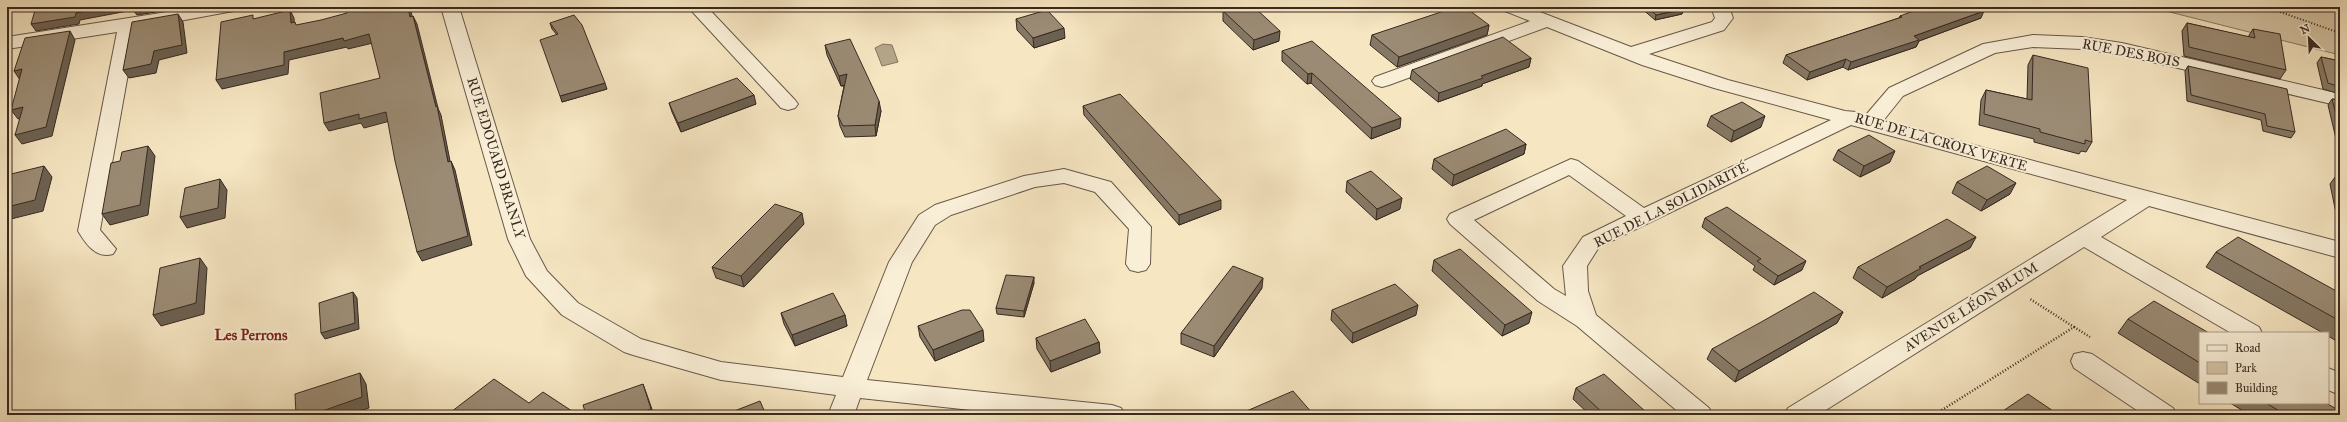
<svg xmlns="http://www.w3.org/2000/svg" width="2347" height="422" viewBox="0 0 2347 422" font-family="'IM FELL Great Primer',serif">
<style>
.green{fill:#d6c6a6;stroke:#877863}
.water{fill:#b5a68b;stroke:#837460}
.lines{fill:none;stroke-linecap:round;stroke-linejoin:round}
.minor-casing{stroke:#685848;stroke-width:2}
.path-far1{stroke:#382920;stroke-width:2;stroke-dasharray:1 2;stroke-linecap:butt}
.path{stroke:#382920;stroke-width:2.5;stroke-dasharray:1 2;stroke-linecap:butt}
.minor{fill:#f9efd7;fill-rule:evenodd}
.wall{fill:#857864;stroke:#382920}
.shaded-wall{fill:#6c6151;stroke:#382920}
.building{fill:#9b8b74;stroke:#382920}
.labels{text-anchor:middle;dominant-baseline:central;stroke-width:4;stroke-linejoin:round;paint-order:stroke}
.street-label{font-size:14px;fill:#382920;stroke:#f9efd7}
.neighbourhood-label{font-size:15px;font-weight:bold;fill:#7a1f14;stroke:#f9efd7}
</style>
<rect width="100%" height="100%" fill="#f6e6c2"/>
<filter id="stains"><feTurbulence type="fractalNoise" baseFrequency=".005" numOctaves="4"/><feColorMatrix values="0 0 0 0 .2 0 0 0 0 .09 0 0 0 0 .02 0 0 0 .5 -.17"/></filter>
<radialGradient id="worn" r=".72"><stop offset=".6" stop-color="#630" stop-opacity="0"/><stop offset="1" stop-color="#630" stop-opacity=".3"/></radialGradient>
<polygon class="green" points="2150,7 2340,7 2340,55"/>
<polygon class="water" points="883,44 892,45 898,62 882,66 875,48"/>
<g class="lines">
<g class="minor-casing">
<g id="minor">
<path d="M199,7H237L234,11L228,12L136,29L100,230L116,249L113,254C96,259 86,244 78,231L117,32L7,49V37Z"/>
<polygon points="441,7 459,7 530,239 547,271 578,303 641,339 721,362 843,377 889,262 919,215 935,205 1024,176 1064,169 1111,182 1151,227 1150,264 1146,270 1138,272 1130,270 1126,264 1129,229 1095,192 1064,183 1035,187 951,215 935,225 912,262 867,380 1112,405 1121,408 1125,415 1017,415 860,398 854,415 828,415 836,395 721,380 633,355 624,352 562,315 526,276 508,239"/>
<polygon points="688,7 707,7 795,100 798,104 795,108 788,110 781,108"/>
<path d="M1502,7H1527L1631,47L1712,22L1715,18L1711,7H1729L1733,18L1724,30L1649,54L1728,80L1845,111L1856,112L1865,116L1889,88L1983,44L2033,35L2082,37L2122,43L2340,94V106L2122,55L2082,49L2033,47L1995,53L1903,96L1883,121L2340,242V258L2149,206L2101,237L2259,327L2262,333H2231L2084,247L1818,415H1784L1788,408L2127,200L1851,125L1599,247L1587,266L1588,291L1596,315L1709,408L1713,415H1682L1577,326L1538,301L1450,224L1447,219L1450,214L1571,159L1578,161L1644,208L1831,120L1714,88L1642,65L1547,27L1389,85L1382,87L1375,85L1372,81L1375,77L1530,21L1505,11ZM1569,175L1626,216L1583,237L1563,266L1566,296L1554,289L1474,220Z"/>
<polygon points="2083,352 2092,354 2173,408 2177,415 2144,415 2074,368 2071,361 2074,354"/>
<polygon points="2328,368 2340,373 2340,395 2328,390"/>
</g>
</g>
<polyline class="path-far1" points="2266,7 2340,33"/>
<g class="path">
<polyline points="2074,327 2090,337"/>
<polyline points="1934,415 2074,327 2030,299"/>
</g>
<use href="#minor" class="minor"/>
</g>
<g class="wall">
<polygon points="1640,7 1682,7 1682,14 1655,20"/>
<polygon points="1223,11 1279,41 1253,50 1223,21"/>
<polygon points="1900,16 1981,18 1919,41 1916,47 1848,70 1843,67 1807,80 1783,63 1786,55 1899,18"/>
<polygon points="1016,19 1065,38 1034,48 1017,30"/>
<polygon points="550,23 607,89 562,102 557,35 552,29"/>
<polygon points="2187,23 2248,37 2253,29 2286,70 2280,79 2184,56 2182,31"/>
<polygon points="1489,25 1487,35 1397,67 1370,45 1372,35"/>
<polygon points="825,45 881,111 876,136 845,137 840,126 838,116 844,86 841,86 827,55"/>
<polygon points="1282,51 1400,128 1371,139 1311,83 1307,84 1282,61"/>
<polygon points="2033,55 2092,142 2086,152 2081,151 2079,154 2034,142 2034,139 1979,125 1981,100 1986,90 2027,99 2028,65"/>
<polygon points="2321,57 2340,61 2340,94 2323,89 2317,63"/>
<polygon points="1531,58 1529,67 1482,84 1482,86 1438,102 1410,79 1412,70"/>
<polygon points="2188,66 2295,132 2291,138 2263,131 2261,120 2187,101 2185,71"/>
<polygon points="2332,99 2340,100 2340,143 2337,143 2328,105"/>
<polygon points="669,103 756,104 681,132 672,112"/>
<polygon points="1083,106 1221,209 1179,225 1084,115"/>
<polygon points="1711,116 1761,127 1731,142 1707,126"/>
<polygon points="1526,144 1524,154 1452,186 1432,169 1434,159"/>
<polygon points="1838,150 1890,162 1860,177 1833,160"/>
<polygon points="2338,173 2340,174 2340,219 2337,218 2330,184"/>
<polygon points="1347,181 1400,209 1376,220 1346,192"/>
<polygon points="1957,182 2010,194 1981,211 1952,193"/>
<polygon points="1705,218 1802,270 1774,285 1753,270 1755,266 1702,227"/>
<polygon points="804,224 744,287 716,278 712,267"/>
<polygon points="1976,237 1970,248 1917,276 1915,279 1882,298 1853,278 1858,267"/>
<polygon points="2216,252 2340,293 2340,343 2328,336 2328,333 2323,333 2206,267"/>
<polygon points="1434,260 1529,323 1502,336 1432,271"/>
<polygon points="1034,283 1024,317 997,314 996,308"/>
<polygon points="1262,288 1214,357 1181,344 1181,333"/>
<polygon points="1332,310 1416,315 1352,343 1331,320"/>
<polygon points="1843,312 1837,323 1735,382 1707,359 1712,349"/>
<polygon points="781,313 845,315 847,326 795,346 784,324"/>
<polygon points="2128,319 2200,333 2200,384 2118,333"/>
<polygon points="918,326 984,341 935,361 920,337"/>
<polygon points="1036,338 1099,342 1100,353 1051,372 1037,349"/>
<polygon points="1576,388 1645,415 1590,415 1573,399"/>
<polygon points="2230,403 2326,403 2340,415 2250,415"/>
</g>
<g class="shaded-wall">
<polygon points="105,7 181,7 181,8 137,15 133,10 80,20 79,24 36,31 31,24 76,13"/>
<polygon points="408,7 410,7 414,25 410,17"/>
<polygon points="1684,9 1682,14 1655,20 1656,15"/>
<polygon points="290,10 294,18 295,31 291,23"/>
<polygon points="1984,11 1981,18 1919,41 1916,47 1848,70 1851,62 1914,36"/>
<polygon points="178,14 183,22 187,53 159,60 156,73 129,78 123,70 154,51"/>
<polygon points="413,16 417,24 438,108 437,106 441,115 452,171 448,162 436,107"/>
<polygon points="1489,25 1487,35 1397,67 1399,57"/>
<polygon points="1064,28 1065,38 1034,48 1033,38"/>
<polygon points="70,31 75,40 52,136 22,144 15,135"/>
<polygon points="1280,31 1279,41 1253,50 1254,40"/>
<polygon points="369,34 373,43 348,49 347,47 289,60 288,74 222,89 216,80 284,52 343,38"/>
<polygon points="1531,58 1529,67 1482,84 1482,86 1438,102 1439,93 1481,76"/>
<polygon points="1846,59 1843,67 1807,80 1810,72"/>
<polygon points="22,69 20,80 14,71"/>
<polygon points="1312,73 1311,83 1307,84 1308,74"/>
<polygon points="847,74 849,84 841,86 839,76"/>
<polygon points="605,83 607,89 562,102 560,96"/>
<polygon points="754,95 756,104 681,132 678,123"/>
<polygon points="879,101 881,111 876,136 875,125"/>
<polygon points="23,107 30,116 18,119 11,110"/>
<polygon points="386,112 390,121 364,128 361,123 329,131 324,123 359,114"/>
<polygon points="1765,116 1761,127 1731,142 1734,131"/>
<polygon points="1401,118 1400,128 1371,139 1372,128"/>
<polygon points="1526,144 1524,154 1452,186 1454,175"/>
<polygon points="148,146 155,156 148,215 110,225 102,214"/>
<polygon points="1895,151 1890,162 1860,177 1864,166"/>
<polygon points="451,161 455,170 472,245 422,261 417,252"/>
<polygon points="44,166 52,177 43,211 7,220 7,207"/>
<polygon points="220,179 227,190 225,218 187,228 180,217"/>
<polygon points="2016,183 2010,194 1981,211 1987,200"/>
<polygon points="1402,198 1400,209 1376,220 1377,209"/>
<polygon points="1221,200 1221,209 1179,225 1179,215"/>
<polygon points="802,213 804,224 744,287 741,276"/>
<polygon points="1976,237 1970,248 1917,276 1915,279 1882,298 1887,287 1919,267"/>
<polygon points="200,258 207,268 204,314 161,326 153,315"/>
<polygon points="1806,261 1802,270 1774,285 1778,276"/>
<polygon points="1034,277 1034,283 1024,317 1024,311"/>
<polygon points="1263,278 1262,288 1214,357 1214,346"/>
<polygon points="353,292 357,298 359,329 325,339 321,333"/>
<polygon points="1418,305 1416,315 1352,343 1353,333"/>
<polygon points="1532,312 1529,323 1502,336 1505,325"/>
<polygon points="1843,312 1837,323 1735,382 1739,371"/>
<polygon points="845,315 847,326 795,346 792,335"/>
<polygon points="983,330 984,341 935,361 933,350"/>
<polygon points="1099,342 1100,353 1051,372 1050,361"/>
<polygon points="360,373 366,384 369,408 349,415 311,415"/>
<polygon points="643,384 647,395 654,415 634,415"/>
</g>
<g class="building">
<polygon points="36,7 105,7 76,13 75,17 31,24"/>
<polygon points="346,7 408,7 410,17 413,16 436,107 437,106 448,162 451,161 468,236 417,252 395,161 386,112 359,119 359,114 324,123 320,93 380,78 369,34 344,41 343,38 284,52 284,65 216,80 221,22 253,15 253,19 290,10 291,23 295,22 296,25 321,20 347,13"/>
<polygon points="1237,7 1254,7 1280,31 1254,40 1223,11"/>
<polygon points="1456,7 1465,7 1489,25 1399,57 1372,35"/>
<polygon points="1648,7 1682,7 1684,9 1656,15"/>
<polygon points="1924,7 1978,7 1984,11 1914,36 1919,40 1851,62 1846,59 1810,72 1786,55 1902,17 1900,16"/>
<polygon points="1047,10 1064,28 1033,38 1016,19"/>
<polygon points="178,14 182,45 154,51 151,64 123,70 132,22"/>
<polygon points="574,15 582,25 605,83 560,96 540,40 558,34 550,23"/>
<polygon points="2187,23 2255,38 2253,29 2280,34 2286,70 2189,47"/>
<polygon points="70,31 46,127 15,135 23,107 11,110 22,69 14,71 25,38"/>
<polygon points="1503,37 1531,58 1481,76 1483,78 1439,93 1412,70"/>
<polygon points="850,39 879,101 875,125 843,126 838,116 847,74 839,76 825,45"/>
<polygon points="1312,41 1401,118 1372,128 1312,73 1308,74 1282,51"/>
<polygon points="2033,55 2088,68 2092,142 2085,140 2085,144 2040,132 2040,129 1984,114 1986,90 2032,100"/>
<polygon points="2321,57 2340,61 2340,87 2328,83"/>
<polygon points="2188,66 2287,89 2295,132 2267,126 2265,114 2191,95"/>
<polygon points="737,78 754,95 678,123 669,103"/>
<polygon points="1120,94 1221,200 1179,215 1083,106"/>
<polygon points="2332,99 2340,100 2340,130"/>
<polygon points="1742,102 1765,116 1734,131 1711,116"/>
<polygon points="1506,129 1526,144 1454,175 1434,159"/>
<polygon points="1869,135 1895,151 1864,166 1838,150"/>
<polygon points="148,146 140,205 102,214 111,163 120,161 122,152"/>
<polygon points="44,166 35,200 7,207 7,175"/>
<polygon points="1987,166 2016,183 1987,200 1957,182"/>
<polygon points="1371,171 1402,198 1377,209 1347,181"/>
<polygon points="2338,173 2340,174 2340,182"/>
<polygon points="220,179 218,208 180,217 185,188"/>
<polygon points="775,204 802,213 741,276 712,267"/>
<polygon points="1727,207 1806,261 1778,276 1757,261 1761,259 1705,218"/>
<polygon points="1947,219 1976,237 1919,267 1921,268 1887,287 1858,267"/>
<polygon points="2238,237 2340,293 2340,321 2216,252"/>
<polygon points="1460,249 1532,312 1505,325 1434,260"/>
<polygon points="200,258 196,303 153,315 160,268"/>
<polygon points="1233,266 1263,278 1214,346 1181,333"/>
<polygon points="1006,275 1034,277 1024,311 996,308"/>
<polygon points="1395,284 1418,305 1353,333 1332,310"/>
<polygon points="353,292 355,323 321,333 319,303"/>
<polygon points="1814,292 1843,312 1739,371 1712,349 1763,321"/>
<polygon points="833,293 845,315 792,335 781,313"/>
<polygon points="2154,301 2209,333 2200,333 2200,363 2128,319"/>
<polygon points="962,310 970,310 983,330 933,350 918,326"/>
<polygon points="1085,319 1099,342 1050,361 1036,338"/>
<polygon points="360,373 362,397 311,415 296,415 295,394"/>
<polygon points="1604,374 1646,412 1641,415 1605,415 1576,388"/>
<polygon points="494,379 529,403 543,392 578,415 447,415"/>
<polygon points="643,384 651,409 634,415 586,415 583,405"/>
<polygon points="1293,391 1313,414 1310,415 1244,415 1242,413"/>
<polygon points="2028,394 2059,415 1997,415"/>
<polygon points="760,401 766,415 724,415"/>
<polygon points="2266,403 2326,403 2340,411 2340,415 2286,415"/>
</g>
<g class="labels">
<g class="street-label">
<text transform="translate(2131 53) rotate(11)">RUE DES BOIS</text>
<text transform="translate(1941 142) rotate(16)">RUE DE LA CROIX VERTE</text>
<text transform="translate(496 158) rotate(73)">RUE EDOUARD BRANLY</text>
<text transform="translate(1671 205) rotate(-27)">RUE DE LA SOLIDARITÉ</text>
<text transform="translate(1971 307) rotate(-32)">AVENUE LÉON BLUM</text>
</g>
<g class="neighbourhood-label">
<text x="251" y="335">Les Perrons</text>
</g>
</g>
<rect width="2347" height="422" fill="none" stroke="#f6e6c2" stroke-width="24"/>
<rect x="8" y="8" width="2331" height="406" fill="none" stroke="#382920" stroke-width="2"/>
<rect x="12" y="12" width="2323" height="398" fill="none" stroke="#382920"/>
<rect x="2199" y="332" width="130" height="72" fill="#f9efd7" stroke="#aca08e"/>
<rect x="2207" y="345" width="20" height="6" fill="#f9efd7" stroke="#aca08e"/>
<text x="2235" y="352" font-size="12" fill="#382920">Road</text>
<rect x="2207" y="362" width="20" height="12" fill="#d6c6a6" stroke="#aca08e"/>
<text x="2235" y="372" font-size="12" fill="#382920">Park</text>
<rect x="2207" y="382" width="20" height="12" fill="#9b8b74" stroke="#aca08e"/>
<text x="2235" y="392" font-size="12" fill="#382920">Building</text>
<g transform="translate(2309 38) rotate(336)" stroke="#f9efd7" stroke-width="3" paint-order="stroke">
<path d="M0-3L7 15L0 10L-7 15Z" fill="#382920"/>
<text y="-6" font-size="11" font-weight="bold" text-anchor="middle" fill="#382920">N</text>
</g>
<rect width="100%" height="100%" filter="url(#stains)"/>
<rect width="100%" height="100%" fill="url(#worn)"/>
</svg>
